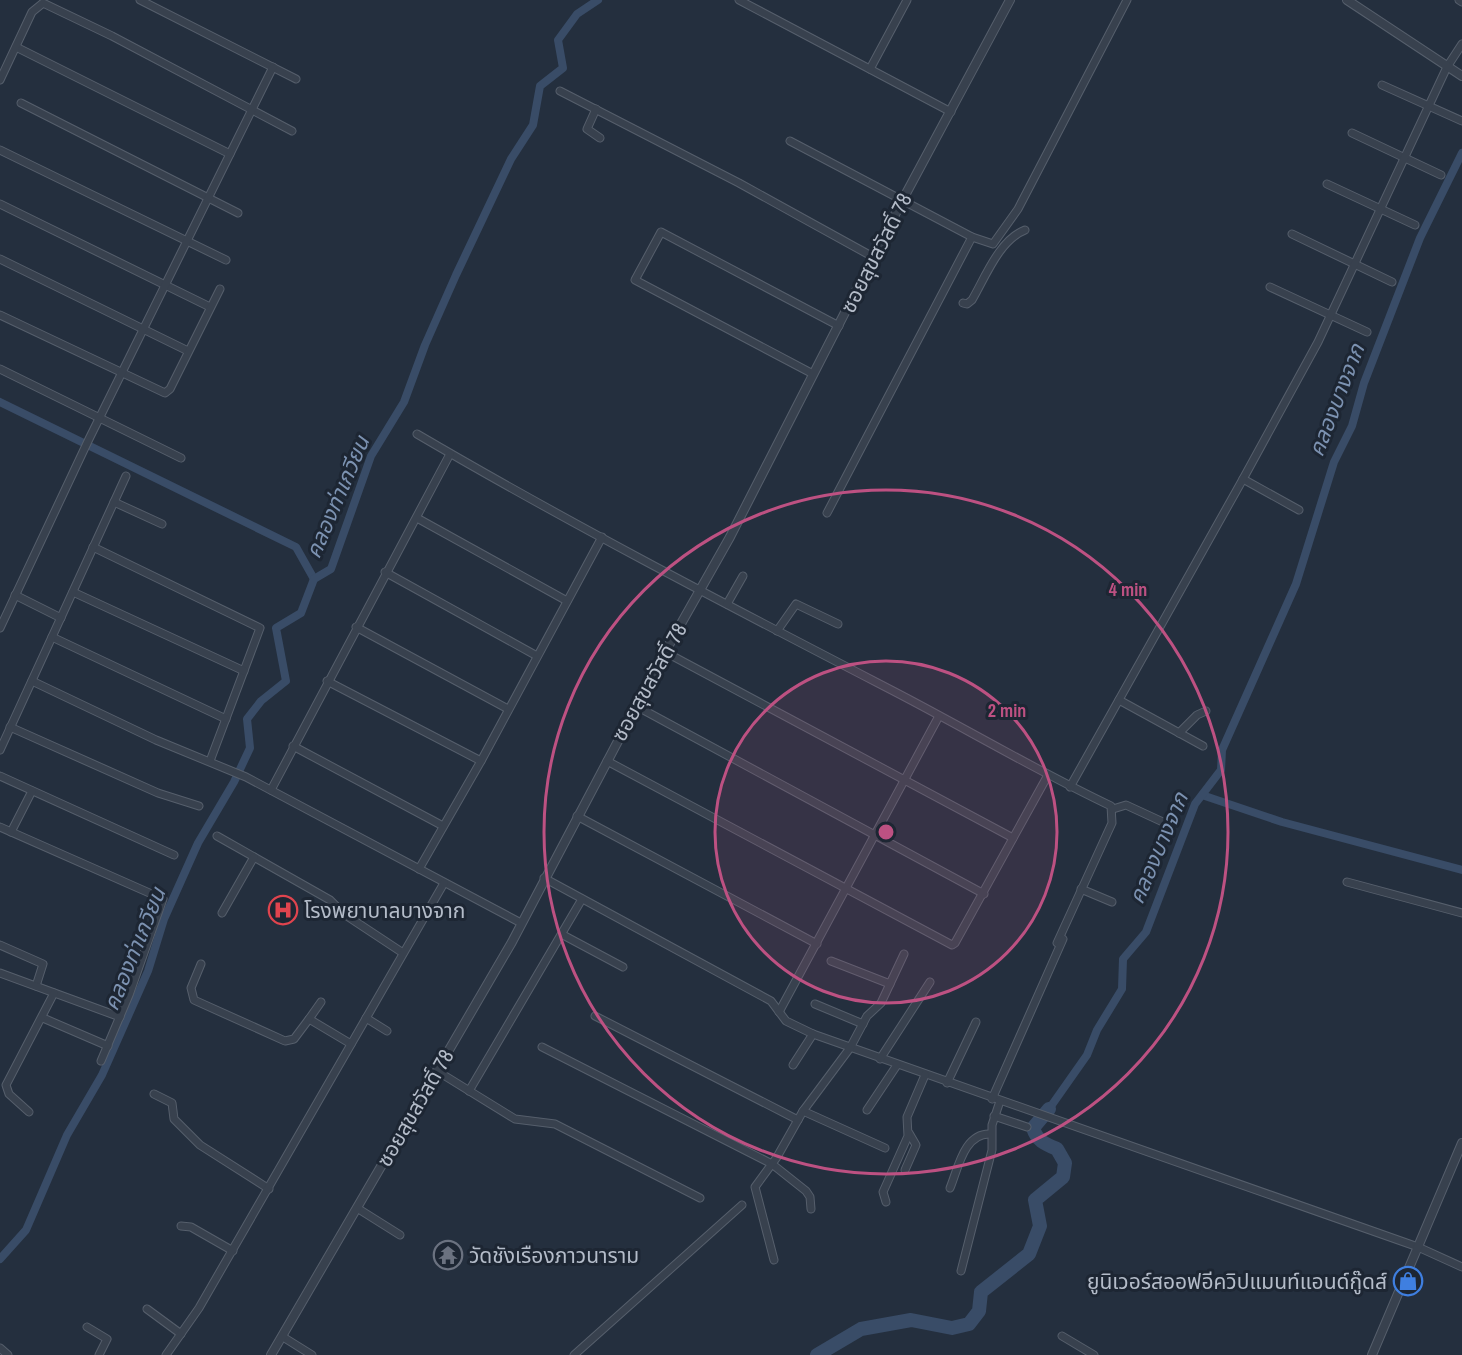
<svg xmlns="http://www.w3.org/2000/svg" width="1462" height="1355" viewBox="0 0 1462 1355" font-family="'Archivo Narrow','Noto Sans Thai',sans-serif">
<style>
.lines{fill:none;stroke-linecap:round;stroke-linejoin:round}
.canal{stroke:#394c67;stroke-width:8}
.river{stroke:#394c67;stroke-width:14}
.minor-casing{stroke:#565f6c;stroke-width:9}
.tertiary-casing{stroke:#565f6c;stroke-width:10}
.minor{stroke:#38414e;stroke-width:7}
.tertiary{stroke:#38414e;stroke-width:8}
.ring{fill:none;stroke:#bd5182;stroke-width:3}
.labels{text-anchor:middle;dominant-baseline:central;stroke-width:6;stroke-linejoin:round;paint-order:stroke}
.street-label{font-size:21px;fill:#b4bcc9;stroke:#1d2633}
.poi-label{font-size:21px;fill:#b4bcc9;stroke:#1d2633;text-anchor:start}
.water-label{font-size:22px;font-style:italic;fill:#7c92b1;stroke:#1d2633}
.centre{fill:#bd5182;stroke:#1d2633;stroke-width:3}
.ring-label{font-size:18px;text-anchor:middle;font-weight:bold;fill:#bd5182;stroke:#1d2633;stroke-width:6;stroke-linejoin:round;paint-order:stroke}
</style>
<rect width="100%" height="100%" fill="#242f3e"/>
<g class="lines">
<g class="canal">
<polyline points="0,402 296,547 314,579"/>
<polyline points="1202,795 1282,822 1462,870"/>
<polyline points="1049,1109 1087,1055 1097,1030 1122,989 1123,959 1146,932 1195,804 1221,770 1222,750 1296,584 1334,462 1352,426 1364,383 1420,238 1462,153"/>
<polyline points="0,1259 26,1230 67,1135 102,1075 148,971 164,919 198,843 234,782 250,748 247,719 261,701 286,681 276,628 301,613 314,579 331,569 371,456 404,402 425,345 456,275 511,159 533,125 540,86 563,68 558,40 577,14 598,0"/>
</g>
<path class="river" d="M817,1355L861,1329L911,1320L952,1328L969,1324L979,1311L981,1292L1029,1254L1040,1226L1035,1200L1063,1177L1065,1163L1057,1149C1045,1144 1037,1141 1033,1128L1049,1109"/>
<g class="minor-casing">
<g id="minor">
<polyline points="140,0 296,79"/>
<polyline points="739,0 951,112"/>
<polyline points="1459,0 1462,2"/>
<polyline points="16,47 230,154"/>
<polyline points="870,69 907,0"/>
<polyline points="0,80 32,12 43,3 112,36 292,131"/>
<polyline points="1382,85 1462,121"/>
<polyline points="560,91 739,183 875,258"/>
<polyline points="21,103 238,213"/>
<polyline points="596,109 587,129 600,138"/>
<polyline points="1352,133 1441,175"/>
<polyline points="790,141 972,237 993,244 1018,209 1127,0"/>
<polyline points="0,150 226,260"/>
<polyline points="1327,184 1415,225"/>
<polyline points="0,204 210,307"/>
<polyline points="1292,234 1392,282"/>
<polyline points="0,259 188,351"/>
<polyline points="1270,287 1367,332"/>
<path d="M963,303L967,304L972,300C985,278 999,240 1025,230"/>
<polyline points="0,315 165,393 170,389 220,289"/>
<polyline points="0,369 181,458"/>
<polyline points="813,374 635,280 661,232 839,326"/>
<path d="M417,434C574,526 737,610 899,694C970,731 1039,772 1111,806L1112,823L1057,943"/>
<polyline points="114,502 162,524"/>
<polyline points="1299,510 1243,479 1318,342 1447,67 1462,44"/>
<polyline points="827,513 972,237"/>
<polyline points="417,518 567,601"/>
<polyline points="93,547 260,628 210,761"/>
<polyline points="385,572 537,656"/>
<polyline points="73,592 244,671"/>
<polyline points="15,595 61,618"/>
<polyline points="727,604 743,576"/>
<polyline points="356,627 508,709"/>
<polyline points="0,628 89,439 273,67"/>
<polyline points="777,631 796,604 838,624"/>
<polyline points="52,637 226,719"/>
<polyline points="665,652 1013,838"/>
<polyline points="32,681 156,740 246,777 521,923"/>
<polyline points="327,681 481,761"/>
<polyline points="1119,700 1203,746"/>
<polyline points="636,706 984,894"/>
<polyline points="10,727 158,793 199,806"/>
<polyline points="1179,733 1197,715 1206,711"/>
<polyline points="293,746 443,826"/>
<polyline points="0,750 126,476"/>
<polyline points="607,761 952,945 955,943 1048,775"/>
<polyline points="0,776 174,855"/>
<polyline points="1070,787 1243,479"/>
<polyline points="271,790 450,454"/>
<polyline points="1113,809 1126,805 1165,823"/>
<polyline points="577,816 817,944"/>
<polyline points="0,827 163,899 129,995 101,1061"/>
<polyline points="11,832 32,791"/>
<polyline points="217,836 330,900 344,914 403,953"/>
<polyline points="419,869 481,761 602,537"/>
<polyline points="544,878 771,1001 786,1021 813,1034 1418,1247 1462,1267"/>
<polyline points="1347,882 1462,913"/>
<polyline points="1081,889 1112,902"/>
<polyline points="222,913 254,857"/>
<polyline points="563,935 623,967"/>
<polyline points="0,945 43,964 36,986"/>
<polyline points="831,961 890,984"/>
<polyline points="201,964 191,988 194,1000 285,1041 294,1039 309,1019 351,1044"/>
<polyline points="0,973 120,1017"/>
<polyline points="815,1004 863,1024"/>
<polyline points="779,1012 939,716"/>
<polyline points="595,1016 798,1120"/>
<polyline points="43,1018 108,1046"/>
<polyline points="366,1018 387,1031"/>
<polyline points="309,1019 321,1002"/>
<polyline points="542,1047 772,1164 806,1191 810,1197 811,1209"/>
<polyline points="880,1059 930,982"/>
<polyline points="793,1065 813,1034"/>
<polyline points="437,1071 515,1119 555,1124 700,1198"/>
<polyline points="947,1083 976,1022"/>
<polyline points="469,1091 582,899"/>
<polyline points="154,1094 172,1103 174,1119 200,1145 269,1189"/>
<polyline points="992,1099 1063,939"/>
<polyline points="867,1110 897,1065"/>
<polyline points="803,1111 885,1148"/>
<polyline points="29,1112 9,1094 6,1085 54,993"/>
<polyline points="994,1116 1027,1127"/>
<polyline points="905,1170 916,1145 909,1133"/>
<path d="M950,1188C958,1169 964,1132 991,1134"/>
<polyline points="886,1202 883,1192 908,1136 907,1117 925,1075"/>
<polyline points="357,1208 400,1235"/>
<polyline points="181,1226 191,1227 233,1251"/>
<polyline points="774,1260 755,1187 777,1157 803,1111 850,1048 867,1016 881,1003 904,954"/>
<polyline points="961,1271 992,1150 992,1125 1000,1101"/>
<polyline points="147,1309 181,1334"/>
<polyline points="87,1327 107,1339 99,1355"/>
<polyline points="1062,1336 1094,1355"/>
<polyline points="283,1337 312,1355"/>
<polyline points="0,1348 8,1355"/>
<polyline points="166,1355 199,1308 444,883"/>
<polyline points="574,1355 742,1205"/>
</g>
</g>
<g class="tertiary-casing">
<g id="tertiary">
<polyline points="1347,0 1462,76"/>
<polyline points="271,1355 512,942 665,652 730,537 902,201 1010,0"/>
<polyline points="1372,1355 1462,1143"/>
</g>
</g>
<use href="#minor" class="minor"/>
<use href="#tertiary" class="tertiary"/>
</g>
<circle cx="886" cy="832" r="171" fill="#bd5182" fill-opacity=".12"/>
<g class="ring">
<circle cx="886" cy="832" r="171"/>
<circle cx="886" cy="832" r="342"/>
</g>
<defs>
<g id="hospital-ring" transform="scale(1.5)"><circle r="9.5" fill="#1d2633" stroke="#e0444e" stroke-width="1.5"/><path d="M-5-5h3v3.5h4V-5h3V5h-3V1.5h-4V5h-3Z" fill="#e0444e"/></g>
<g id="temple-ring" transform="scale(1.5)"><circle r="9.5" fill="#1d2633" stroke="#6b7280" stroke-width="1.5"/><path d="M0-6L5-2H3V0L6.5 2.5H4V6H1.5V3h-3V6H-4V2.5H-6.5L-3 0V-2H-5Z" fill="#6b7280"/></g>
<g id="shop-ring" transform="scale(1.5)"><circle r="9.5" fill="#1d2633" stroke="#3f7fe0" stroke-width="1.5"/><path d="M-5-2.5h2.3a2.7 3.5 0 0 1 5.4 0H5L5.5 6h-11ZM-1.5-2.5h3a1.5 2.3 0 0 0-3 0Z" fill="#3f7fe0"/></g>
</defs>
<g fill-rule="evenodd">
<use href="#hospital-ring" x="283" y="910"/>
<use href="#temple-ring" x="448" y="1255"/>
<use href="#shop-ring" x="1408" y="1281"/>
</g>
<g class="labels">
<g class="street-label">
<text transform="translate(876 253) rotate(-63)">ซอยสุขสวัสดิ์ 78</text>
<text transform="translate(649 682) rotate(-61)">ซอยสุขสวัสดิ์ 78</text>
<text transform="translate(415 1108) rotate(-60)">ซอยสุขสวัสดิ์ 78</text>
</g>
<g class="poi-label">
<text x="304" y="910">โรงพยาบาลบางจาก</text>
<text x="469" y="1255">วัดชังเรืองภาวนาราม</text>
<text x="1387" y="1281" text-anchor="end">ยูนิเวอร์สออฟอีควิปแมนท์แอนด์กู๊ดส์</text>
</g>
<g class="water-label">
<text transform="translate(1336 400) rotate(-69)">คลองบางจาก</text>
<text transform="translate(337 497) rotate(-67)">คลองท่าเกวียน</text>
<text transform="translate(1158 848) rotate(-67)">คลองบางจาก</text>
<text transform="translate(134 949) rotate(-68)">คลองท่าเกวียน</text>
</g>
</g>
<circle cx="886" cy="832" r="9" class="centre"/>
<g class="ring-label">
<text x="1128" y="596">4 min</text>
<text x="1007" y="717">2 min</text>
</g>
</svg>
